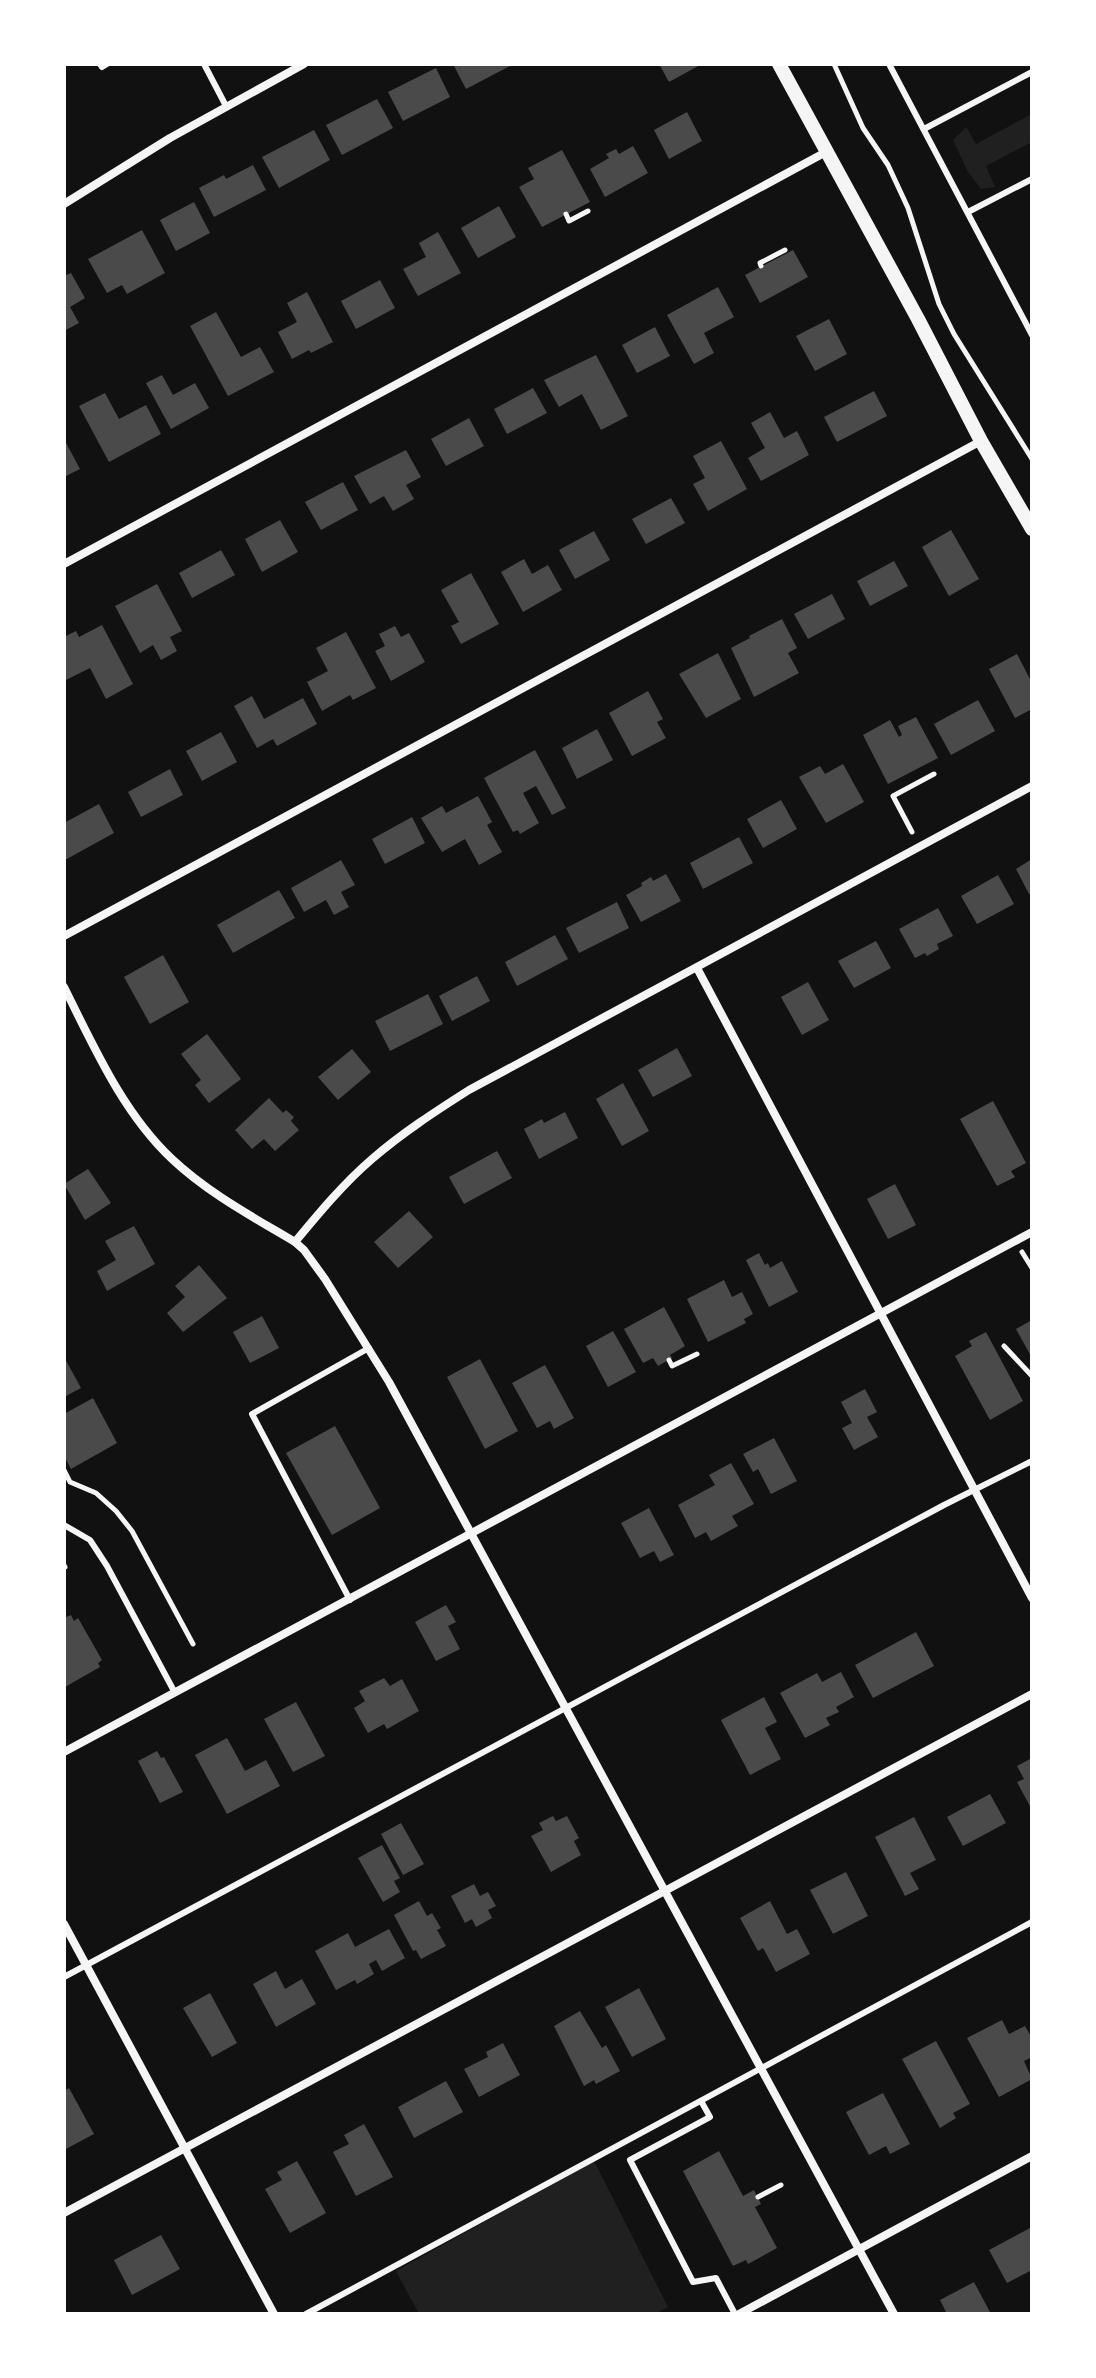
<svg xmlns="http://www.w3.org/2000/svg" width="1096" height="2378" viewBox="0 0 1096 2378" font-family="'Alegreya Sans',sans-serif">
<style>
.green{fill:#202020}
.building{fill:#4a4a4a}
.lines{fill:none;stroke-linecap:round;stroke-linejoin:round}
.path{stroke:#f5f5f5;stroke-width:5}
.service{stroke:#f5f5f5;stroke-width:6}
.minor{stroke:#f5f5f5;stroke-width:8}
.tertiary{stroke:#f5f5f5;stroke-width:14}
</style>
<rect width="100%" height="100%" fill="#111"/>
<g class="green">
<polygon points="1032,114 1032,142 986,166 995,187 981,189 968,172 953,140 966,127 976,144"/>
<polygon points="594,2161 668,2307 655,2314 419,2314 396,2271"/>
</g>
<g class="building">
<polygon points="453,64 514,64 466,89"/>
<polygon points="659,64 702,64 669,82"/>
<polygon points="436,68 450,97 403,121 388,92"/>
<polygon points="377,99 393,128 342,155 326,125"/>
<polygon points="687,112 702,141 669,159 654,130"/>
<polygon points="314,130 330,160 279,188 262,157"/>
<polygon points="633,146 648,173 605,197 590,169 609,158 606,154 616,149 619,154"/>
<polygon points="562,150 590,202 542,227 519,187 534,179 528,168"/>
<polygon points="253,165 266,190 214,217 199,188 224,175 226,179"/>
<polygon points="194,202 210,233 176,251 160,220"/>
<polygon points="499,206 516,237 478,258 461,228"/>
<polygon points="142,230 165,273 127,294 122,285 107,293 88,259"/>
<polygon points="438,232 461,273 418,296 403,269 426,257 419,243"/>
<polygon points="793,250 808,277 760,303 745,275"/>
<polygon points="71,273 85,298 70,307 79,323 64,331 64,276"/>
<polygon points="380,280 395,308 356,329 341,301"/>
<polygon points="718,287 734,317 704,333 714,353 694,364 667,315"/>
<polygon points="307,292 333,342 311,353 309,350 292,359 278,332 297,322 287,303"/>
<polygon points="216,312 241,357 260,347 274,372 228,396 190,326"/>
<polygon points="829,319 847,354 815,371 796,336"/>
<polygon points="655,327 670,356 637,373 622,345"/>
<polygon points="596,355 628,416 601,430 582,394 559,407 544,380"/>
<polygon points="162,375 173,395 195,383 209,408 171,429 146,383"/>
<polygon points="533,388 547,413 507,434 494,409"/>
<polygon points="874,391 887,416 837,442 824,417"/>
<polygon points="105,393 119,419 146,405 161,434 109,462 79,406"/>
<polygon points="770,412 784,438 797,431 809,455 761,481 748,458 765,448 751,423"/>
<polygon points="469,418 484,446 446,466 431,439"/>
<polygon points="64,439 80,469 64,477"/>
<polygon points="721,441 747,489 708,511 693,484 705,478 693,456"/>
<polygon points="406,450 421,477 406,485 414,499 393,511 384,496 370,504 354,476"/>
<polygon points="343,482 358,510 321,530 305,502"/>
<polygon points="671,498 685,523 646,544 632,519"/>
<polygon points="280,520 298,552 262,572 245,539"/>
<polygon points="951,530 979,579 949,596 922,547"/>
<polygon points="594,531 610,560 575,579 559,550"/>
<polygon points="221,550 235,575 192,598 179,573"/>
<polygon points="524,559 532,574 548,565 562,590 523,612 501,572"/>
<polygon points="894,561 908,586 870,606 857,581"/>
<polygon points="471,573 499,624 461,644 451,626 459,622 441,590"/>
<polygon points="157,584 182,631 170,637 177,651 161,660 153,645 140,653 115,606"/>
<polygon points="832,594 845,619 808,639 794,614"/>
<polygon points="782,619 797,648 788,653 799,673 754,697 731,648 750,638 749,636"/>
<polygon points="102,625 133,684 106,699 90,668 66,680 64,676 64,637 76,631 79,637"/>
<polygon points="395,626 401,637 409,633 425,662 391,681 375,651 385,646 379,634"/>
<polygon points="346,632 376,688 353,700 350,695 322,711 307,682 328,671 316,648"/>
<polygon points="718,653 741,699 706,718 679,674"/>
<polygon points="1017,654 1032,683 1032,709 1015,718 989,669"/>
<polygon points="648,691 663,719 657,722 666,738 632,756 609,713"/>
<polygon points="252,696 264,719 303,698 317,724 277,746 273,739 257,748 234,706"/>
<polygon points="978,700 995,731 951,755 934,724"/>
<polygon points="916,717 938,758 888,784 863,735 890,720 899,737 902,735 898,726"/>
<polygon points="597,729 613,760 577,779 562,748"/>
<polygon points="221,732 237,762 202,781 186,751"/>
<polygon points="535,750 566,808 552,815 536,786 523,793 539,823 520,834 518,830 513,832 484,778"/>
<polygon points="843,764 864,802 826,823 799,777 820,766 825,774"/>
<polygon points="170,769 183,795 141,817 128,792"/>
<polygon points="478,796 492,822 487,825 502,852 479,865 465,839 442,852 421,818 442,806 446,813"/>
<polygon points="781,800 797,829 763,848 747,819"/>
<polygon points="99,804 114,833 65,860 64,823"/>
<polygon points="412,817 425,843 385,864 372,839"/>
<polygon points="739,837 753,863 703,889 690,863"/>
<polygon points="1032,859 1032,892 1029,894 1016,869"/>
<polygon points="341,860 355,885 341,892 349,907 334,915 326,900 304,912 291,888"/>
<polygon points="666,874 681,901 641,922 626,895 642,886 641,883 651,877 653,881"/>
<polygon points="998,875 1014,904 977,924 961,896"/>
<polygon points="279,890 295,918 233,953 217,925"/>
<polygon points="617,902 629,928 579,953 566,928"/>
<polygon points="938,908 953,936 937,944 939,949 927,956 925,953 915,958 899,929"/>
<polygon points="555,935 568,959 517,986 505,962"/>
<polygon points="876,941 891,968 854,988 838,961"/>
<polygon points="163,955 189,1002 150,1024 124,977"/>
<polygon points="477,976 490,1001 452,1021 439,996"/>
<polygon points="808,982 829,1020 802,1035 781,997"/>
<polygon points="428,994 443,1024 390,1051 375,1021"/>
<polygon points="207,1034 241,1079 209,1103 195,1085 201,1080 181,1054"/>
<polygon points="677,1048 692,1076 653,1097 638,1070"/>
<polygon points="352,1049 371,1072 338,1100 318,1077"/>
<polygon points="623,1083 649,1131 622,1146 596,1099"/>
<polygon points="269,1098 283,1113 286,1110 294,1117 291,1121 299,1130 275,1151 264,1139 252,1149 235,1130"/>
<polygon points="993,1101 1026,1163 1011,1171 1015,1177 997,1186 960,1119"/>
<polygon points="565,1112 578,1138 539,1159 524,1129 542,1119 544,1123"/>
<polygon points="497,1151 512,1178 464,1204 449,1177"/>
<polygon points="88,1169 111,1203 85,1220 64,1184"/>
<polygon points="895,1184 916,1225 888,1239 867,1199"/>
<polygon points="409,1211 433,1237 398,1268 374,1242"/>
<polygon points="134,1226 155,1264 107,1291 97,1271 116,1260 105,1241"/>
<polygon points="759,1253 765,1265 768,1263 770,1268 782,1261 798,1292 769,1307 746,1260"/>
<polygon points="199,1265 227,1298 183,1332 167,1313 185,1297 175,1286"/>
<polygon points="724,1280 732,1297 742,1292 753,1314 744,1319 746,1323 708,1342 687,1299"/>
<polygon points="664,1307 685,1346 670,1355 672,1358 658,1366 653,1358 643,1363 624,1329"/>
<polygon points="262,1316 279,1348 250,1363 233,1332"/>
<polygon points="1032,1320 1032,1358 1016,1329"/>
<polygon points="613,1331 636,1372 608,1387 586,1346"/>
<polygon points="986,1332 1023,1401 990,1420 955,1356 972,1346 969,1341"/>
<polygon points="64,1357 81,1388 64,1397"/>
<polygon points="480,1359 518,1431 485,1449 447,1377"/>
<polygon points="545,1365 574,1418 554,1429 550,1421 537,1428 512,1383"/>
<polygon points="865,1389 877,1412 867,1417 878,1437 854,1450 842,1428 852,1423 841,1402"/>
<polygon points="93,1398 117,1443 71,1469 64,1456 64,1414"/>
<polygon points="335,1426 380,1508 332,1535 286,1453"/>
<polygon points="774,1438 797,1481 771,1494 758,1469 753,1472 743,1454"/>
<polygon points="731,1463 754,1504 732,1516 738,1526 711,1541 706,1532 695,1538 678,1505 715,1485 709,1475"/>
<polygon points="649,1508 674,1555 660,1562 654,1551 640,1558 621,1523"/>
<polygon points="446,1605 456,1622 448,1626 460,1649 436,1661 415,1622"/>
<polygon points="71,1615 74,1621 78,1618 102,1660 98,1663 100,1667 65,1687 64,1618"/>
<polygon points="916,1632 934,1666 873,1698 855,1665"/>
<polygon points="841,1672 854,1697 836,1707 839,1712 826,1718 830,1725 805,1738 780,1693 817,1673 822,1682"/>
<polygon points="384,1678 390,1686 402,1679 419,1711 387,1729 384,1724 368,1733 354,1708 365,1701 359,1691"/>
<polygon points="764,1697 777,1722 765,1728 781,1759 750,1775 721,1720"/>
<polygon points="296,1702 325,1756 293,1772 264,1719"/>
<polygon points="227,1738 245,1771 266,1760 280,1786 227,1814 195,1755"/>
<polygon points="157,1751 161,1758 164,1757 183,1792 160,1803 138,1761"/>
<polygon points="1032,1758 1032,1810 1017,1782 1024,1779 1017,1766"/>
<polygon points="990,1794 1006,1823 963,1846 947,1817"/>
<polygon points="553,1816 556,1821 567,1816 579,1838 574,1841 581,1855 551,1872 531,1836 543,1830 539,1823"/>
<polygon points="914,1817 936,1860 910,1873 919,1889 905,1896 875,1837"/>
<polygon points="401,1823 424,1864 403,1875 381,1834"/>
<polygon points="382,1845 400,1878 394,1881 400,1892 383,1902 358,1858"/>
<polygon points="846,1872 868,1916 833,1934 810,1890"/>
<polygon points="474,1884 480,1896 488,1892 496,1906 488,1910 492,1918 476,1927 472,1919 465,1923 451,1896"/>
<polygon points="419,1901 427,1916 432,1913 441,1928 437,1930 446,1946 421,1959 416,1950 413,1951 394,1915"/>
<polygon points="770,1901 787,1934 797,1929 810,1954 776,1972 763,1948 758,1951 740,1918"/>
<polygon points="389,1929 405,1958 382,1971 376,1960 369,1964 374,1974 357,1984 355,1980 336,1990 315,1951 348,1933 355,1947"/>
<polygon points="276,1971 285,1989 302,1979 316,2004 276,2027 253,1984"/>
<polygon points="639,1988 666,2039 632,2057 605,2007"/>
<polygon points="210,1993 237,2043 212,2057 183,2008"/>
<polygon points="580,2011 602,2048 606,2045 620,2071 596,2084 594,2080 584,2086 554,2026"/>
<polygon points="1002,2020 1009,2034 1025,2026 1032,2038 1032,2057 1024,2061 1032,2079 999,2097 967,2038"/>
<polygon points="936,2041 970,2104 953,2113 956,2118 940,2128 902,2059"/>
<polygon points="503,2043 520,2075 479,2097 464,2069 488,2057 486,2052"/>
<polygon points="446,2081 463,2112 414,2138 398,2107"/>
<polygon points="69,2088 94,2134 64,2150 64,2091"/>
<polygon points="883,2093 910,2144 890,2154 886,2146 869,2155 846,2112"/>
<polygon points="364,2124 393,2177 356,2196 333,2152 349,2144 344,2135"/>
<polygon points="719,2151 743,2196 754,2190 761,2204 755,2207 777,2248 748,2264 746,2260 733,2266 683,2171"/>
<polygon points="297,2161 326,2213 290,2233 265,2189 282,2180 277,2172"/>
<polygon points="1032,2227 1032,2270 1007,2283 989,2250"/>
<polygon points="161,2235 180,2269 132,2295 114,2260"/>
<polygon points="974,2282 991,2314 947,2314 940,2300"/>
</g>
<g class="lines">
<g class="path">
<polyline points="834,64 863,128 888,165 908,208 939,304 954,334 1032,459"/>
<polyline points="566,214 569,221 588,211"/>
<polyline points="761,266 760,263 785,250"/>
<polyline points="912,832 893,796 934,774"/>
<polyline points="1022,1252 1032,1268"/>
<polyline points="1004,1346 1032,1376"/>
<polyline points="669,1360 672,1366 697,1354"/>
<polyline points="64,1470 70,1482 96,1493 116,1511 132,1531 193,1644"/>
<polyline points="64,1565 65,1567"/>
<polyline points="758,2197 781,2185"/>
</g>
<g class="service">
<polyline points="100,64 102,67 107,64"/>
<polyline points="204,64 226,106"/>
<polyline points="889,64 1032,335"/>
<polyline points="924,129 1032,72"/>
<polyline points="968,212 1032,179"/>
<polyline points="64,1525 90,1540 107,1566 175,1693"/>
<polyline points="350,1600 252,1414 369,1348"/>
<polyline points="64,1977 944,1505 1032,1461"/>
<polyline points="701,2101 710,2117 630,2160 693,2282 716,2278 735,2314"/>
<polyline points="306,2314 1032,1922"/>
</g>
<g class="minor">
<polyline points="64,204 170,138 304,64"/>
<polyline points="64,564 826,152"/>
<polyline points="64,936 981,441"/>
<polyline points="697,968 1032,1598"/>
<path d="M64,987C94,1047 123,1113 172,1159C208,1193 253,1217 295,1242L304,1250L325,1279L389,1382L894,2314"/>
<path d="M295,1242C319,1213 343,1184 372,1159C402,1133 436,1111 469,1090L1032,786"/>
<polyline points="64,1752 1032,1232"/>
<polyline points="64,1924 274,2314"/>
<polyline points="64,2213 1032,1694"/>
<polyline points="739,2314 1032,2156"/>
</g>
<polyline class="tertiary" points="779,64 918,319 981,441 1032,529"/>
</g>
<rect width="1096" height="2378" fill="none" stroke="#ffffff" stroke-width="132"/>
</svg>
